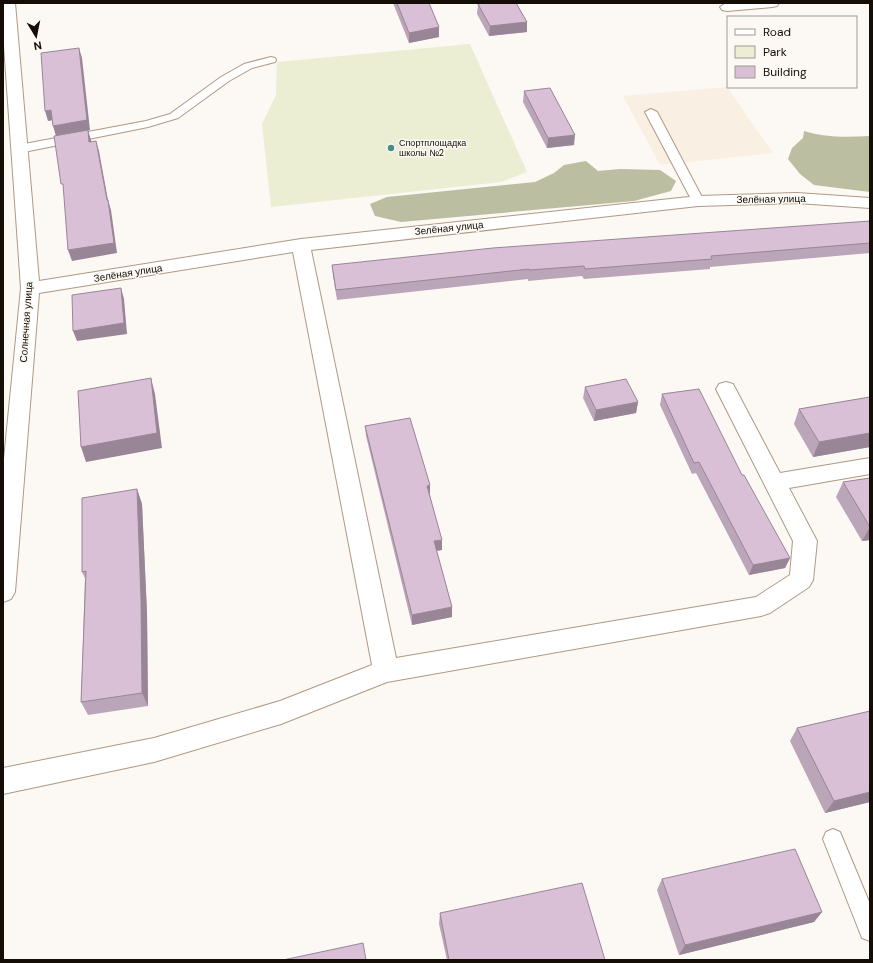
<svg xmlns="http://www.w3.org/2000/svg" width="873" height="963" viewBox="0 0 873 963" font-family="'DM Sans',sans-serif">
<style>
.built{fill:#faefe3}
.green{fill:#ebeed2}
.forest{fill:#bbbea0}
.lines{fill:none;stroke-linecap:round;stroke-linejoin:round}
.lane-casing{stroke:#af9983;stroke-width:2}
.street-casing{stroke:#af9983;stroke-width:2}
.lane{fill:#fff;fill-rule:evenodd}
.street{fill:#fff;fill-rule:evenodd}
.wall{fill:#bba5b9}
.shaded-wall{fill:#988696}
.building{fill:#d9c0d7;stroke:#988696}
.poi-dot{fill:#478e89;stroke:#fcf8f3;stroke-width:1.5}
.labels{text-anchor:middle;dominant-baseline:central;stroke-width:3;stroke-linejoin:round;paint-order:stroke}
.far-poi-label{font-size:9px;fill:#140d05;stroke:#fcf8f3;text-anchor:start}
.street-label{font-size:10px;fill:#140d05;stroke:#fcf8f3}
</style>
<rect width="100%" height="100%" fill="#fcf8f3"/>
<polygon class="built" points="727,87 773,153 660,165 623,96"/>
<polygon class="green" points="470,44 527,172 501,182 271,207 262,124 276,95 277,62"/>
<g class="forest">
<path d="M804,131C826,138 847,137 870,136V192L814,185L800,174L788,159L792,148L803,138Z"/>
<polygon points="586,161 598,171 620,169 660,170 676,181 671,191 634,201 401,222 375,216 370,204 387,197 535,182 554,173 564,165"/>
</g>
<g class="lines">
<g class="lane-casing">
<g id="lane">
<polygon points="271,57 275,58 276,60 275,62 252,68 229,81 178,118 148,127 19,153 13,149 19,145 146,121 170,114 221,77 244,64"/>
<polygon points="651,109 657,112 704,201 702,204 694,204 692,201 645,112"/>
<polygon points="833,829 840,832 870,904 870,941 862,938 823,839 826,832"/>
</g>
</g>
<g class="street-casing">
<g id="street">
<polygon points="3,3 15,3 39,281 301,239 698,196 797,193 870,198 870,208 797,203 698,206 311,250 396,658 756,597 790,575 793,541 716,389 719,384 726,382 733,384 780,473 870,458 870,474 789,488 817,541 813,580 809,587 770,613 761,616 387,682 281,724 154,762 3,794 3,768 154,738 280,701 372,665 293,252 39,293 15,592 11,599 3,602 3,469 21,288 3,31"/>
<polygon points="726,3 779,3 777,6 772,7 727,11 722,10 720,7"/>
</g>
</g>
<use href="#lane" class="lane"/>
<use href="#street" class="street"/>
</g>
<g class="wall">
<polygon points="393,3 429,3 439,27 439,37 409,43"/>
<polygon points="477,3 516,3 527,22 527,32 489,36 477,14 478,5"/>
<polygon points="524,91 574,145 547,148 523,102"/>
<polygon points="870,221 870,253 710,267 710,269 584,279 582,276 528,281 528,279 337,300 333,276 332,265"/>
<polygon points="585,387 638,402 636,413 594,421 583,398"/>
<polygon points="662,394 742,475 790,558 785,568 749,575 696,473 692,474 660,405"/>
<polygon points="870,397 870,447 813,457 794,424 799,409"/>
<polygon points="365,426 430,485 430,495 442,550 436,551 452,607 452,617 412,625 366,436"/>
<polygon points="870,478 870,540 862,541 836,497 843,482"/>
<polygon points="137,489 142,504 147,613 148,706 88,715 81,702 85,578 82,572"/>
<polygon points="870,711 870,802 825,813 790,741 797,728"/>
<polygon points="662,879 822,912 814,922 679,955 657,890"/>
<polygon points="440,913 605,960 447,960 439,924"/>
</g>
<g class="shaded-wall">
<polygon points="527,22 527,32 489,36 490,26"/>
<polygon points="439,27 439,37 409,43 409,33"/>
<polygon points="79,48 82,58 90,130 88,130 91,140 92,152 56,136 53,126"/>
<polygon points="51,110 54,120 48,121 45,111"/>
<polygon points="575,135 574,145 547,148 548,138"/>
<polygon points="96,141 99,151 110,211 107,200"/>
<polygon points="108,200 111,210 117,253 72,261 68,250"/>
<polygon points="121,288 124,299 127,334 77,341 73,331"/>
<polygon points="151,378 155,394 162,448 86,462 81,447"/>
<polygon points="638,402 636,413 594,421 596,410"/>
<polygon points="870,433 870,447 813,457 819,442"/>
<polygon points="430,485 430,495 427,496 427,486"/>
<polygon points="137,489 142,504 147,613 148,706 142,693"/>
<polygon points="870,527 870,540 862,541"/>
<polygon points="442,540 442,550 434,551 434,541"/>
<polygon points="790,558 785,568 749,575 753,565"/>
<polygon points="452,607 452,617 412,625 412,615"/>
<polygon points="870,792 870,802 825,813 834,801"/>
<polygon points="822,912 814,922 679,955 685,945"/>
</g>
<g class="building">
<polygon points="397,3 429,3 439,27 409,33"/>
<polygon points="483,3 516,3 527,22 490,26 478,4"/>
<polygon points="79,48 87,120 53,126 51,110 45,111 41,53"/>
<polygon points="550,88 575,135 548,138 524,91"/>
<polygon points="88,130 89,142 96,141 107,200 108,200 114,243 68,250 63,184 61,184 54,136"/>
<polygon points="870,221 870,243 711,256 712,259 585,269 584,266 529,270 529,269 336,290 332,265 493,248"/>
<polygon points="121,288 124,323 73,331 72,295"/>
<polygon points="151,378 157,433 81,447 78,391"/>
<polygon points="626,379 638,402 596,410 585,387"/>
<polygon points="699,389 742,475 744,475 790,558 753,565 699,462 694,463 662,394"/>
<polygon points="870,397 870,433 819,442 799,409"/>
<polygon points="410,418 430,485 427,486 442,540 434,541 452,607 412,615 365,426"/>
<polygon points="870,478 870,527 843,482"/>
<polygon points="137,489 141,599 142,693 81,702 86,571 82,572 82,498"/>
<polygon points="870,711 870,792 834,801 797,728"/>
<polygon points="795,849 822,912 685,945 662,879"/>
<polygon points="582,883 605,960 449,960 440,913"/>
<polygon points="363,943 366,960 283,960"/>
</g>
<circle class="poi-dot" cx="391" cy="148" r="4"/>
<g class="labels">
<g class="far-poi-label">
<text x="399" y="143">Спортплощадка<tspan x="399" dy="10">школы №2</tspan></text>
</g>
<g class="street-label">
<text transform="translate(771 199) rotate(-1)">Зелёная улица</text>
<text transform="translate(449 228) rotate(-6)">Зелёная улица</text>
<text transform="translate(128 273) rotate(-9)">Зелёная улица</text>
<text transform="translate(26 322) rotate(-86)">Солнечная улица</text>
</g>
</g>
<rect width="873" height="963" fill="none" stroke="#140d05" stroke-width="8"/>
<rect x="727" y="16" width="130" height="72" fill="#fcf8f3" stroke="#9f9a94"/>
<rect x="735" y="29" width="20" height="6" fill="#ffffff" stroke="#9f9a94"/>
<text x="763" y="36" font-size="12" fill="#140d05">Road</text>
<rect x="735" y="46" width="20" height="12" fill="#ebeed2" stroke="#9f9a94"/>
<text x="763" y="56" font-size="12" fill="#140d05">Park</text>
<rect x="735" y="66" width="20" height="12" fill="#d9c0d7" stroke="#9f9a94"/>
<text x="763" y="76" font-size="12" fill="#140d05">Building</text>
<g transform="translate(36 36) rotate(170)" stroke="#fcf8f3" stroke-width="3" paint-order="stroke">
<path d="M0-3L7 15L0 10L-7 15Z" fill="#140d05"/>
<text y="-6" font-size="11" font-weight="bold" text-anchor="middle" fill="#140d05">N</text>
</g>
</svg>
